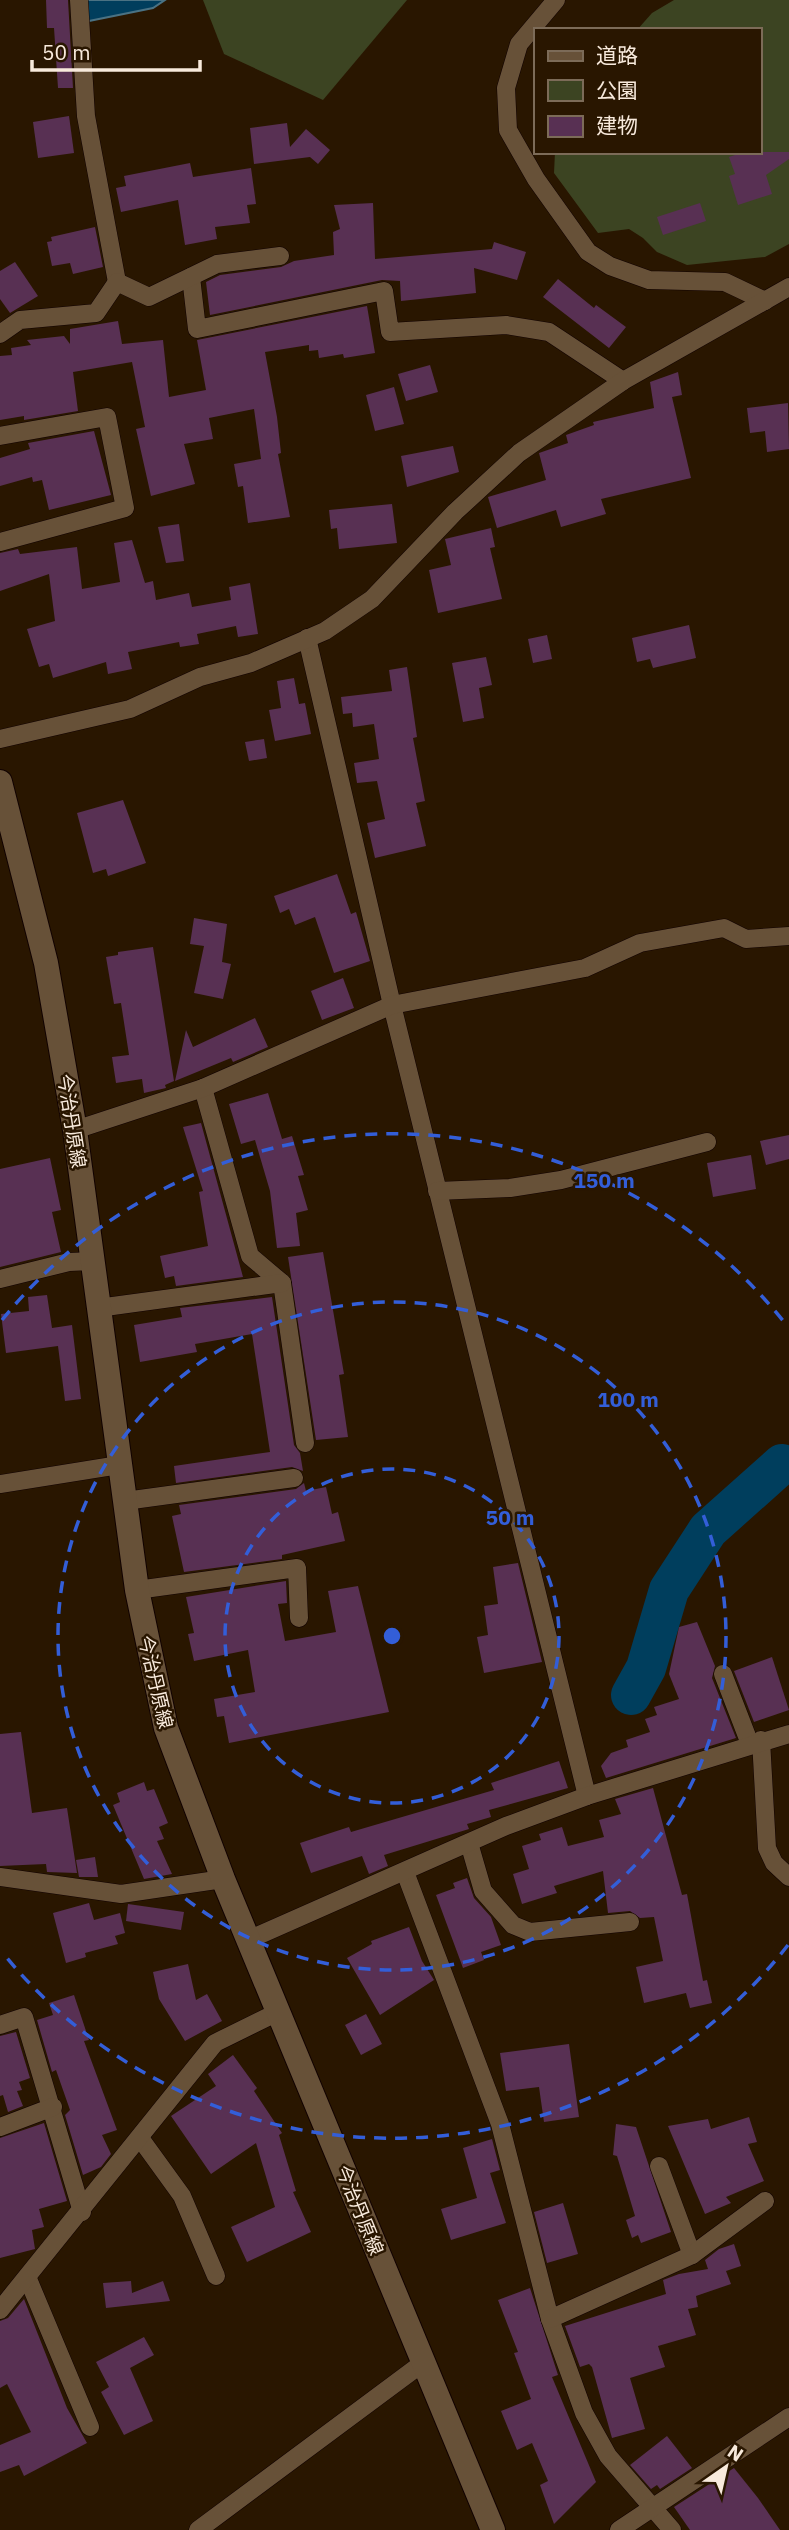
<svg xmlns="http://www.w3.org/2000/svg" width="789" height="2530" viewBox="0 0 789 2530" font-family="'IBM Plex Sans','Noto Sans JP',sans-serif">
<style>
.green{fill:#3c4422}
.water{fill:#003e5d;stroke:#4a7283;stroke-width:2}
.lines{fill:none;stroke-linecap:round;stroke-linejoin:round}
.river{stroke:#003e5d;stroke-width:40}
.building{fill:#583053}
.minor-casing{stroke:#110200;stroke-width:19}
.secondary-casing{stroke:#110200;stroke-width:26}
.minor{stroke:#675138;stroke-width:18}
.secondary{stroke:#675138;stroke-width:24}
.ring{fill:none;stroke:#335ed8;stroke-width:3.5;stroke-dasharray:12 9}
.labels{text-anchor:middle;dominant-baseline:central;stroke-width:5;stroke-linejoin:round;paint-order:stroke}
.street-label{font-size:19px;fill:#f8eadc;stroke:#291600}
.centre{fill:#335ed8;stroke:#291600;stroke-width:3.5}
.ring-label{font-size:21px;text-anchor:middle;font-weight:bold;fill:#335ed8;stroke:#291600;stroke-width:5;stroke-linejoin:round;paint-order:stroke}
</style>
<rect width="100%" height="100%" fill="#291600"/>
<g class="green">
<polygon points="203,0 407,0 323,100 224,54"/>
<polygon points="674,0 789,0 789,244 765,257 687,265 657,252 643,238 629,229 598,233 554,173 555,152 759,152 759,30 637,30 652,13"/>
</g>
<polygon class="water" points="83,0 165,0 153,8 84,22"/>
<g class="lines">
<polyline class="river" points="631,1695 646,1668 669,1590 708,1530 782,1464"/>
</g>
<g class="building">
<polygon points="46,0 68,0 73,88 58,88 54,28 47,28"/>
<polygon points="69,116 74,153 38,158 33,122"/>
<polygon points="287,123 290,147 306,129 330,150 318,164 310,157 254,164 250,128"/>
<polygon points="744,152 789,152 789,159 766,175 772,194 738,205 729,176 735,174 729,157"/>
<polygon points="190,163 193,177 251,168 256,204 247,205 250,223 215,227 217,239 185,245 178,200 121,212 116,188 126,186 124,176"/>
<polygon points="373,203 375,259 492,249 494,242 526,252 517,280 474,268 476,293 401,301 400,281 382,280 210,315 206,282 220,275 281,267 294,261 334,255 333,232 340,229 334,205"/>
<polygon points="700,203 706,221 663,235 657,217"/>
<polygon points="95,227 103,267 73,274 70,263 52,266 47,242 52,241 51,237"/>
<polygon points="15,262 38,296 10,313 0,299 0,271"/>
<polygon points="558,279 594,308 596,305 626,327 609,348 543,297"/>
<polygon points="367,306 375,353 344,358 343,354 319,358 318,350 309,351 309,345 265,352 277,417 281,453 278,454 290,517 248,523 243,486 238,487 234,464 261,459 254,409 209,418 213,439 184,444 195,484 151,496 136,429 145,427 132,362 73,372 78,411 24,420 24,416 0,420 0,356 12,355 11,348 31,345 27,340 64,336 70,344 70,329 118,321 122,344 163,340 169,397 206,390 197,340"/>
<polygon points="430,365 438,392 406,401 398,374"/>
<polygon points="678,372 682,395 672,397 691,478 601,499 606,514 561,527 556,510 497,528 488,497 546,480 539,453 568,443 566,435 594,425 593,422 654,408 650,382"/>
<polygon points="394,387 404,424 375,431 366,395"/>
<polygon points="788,403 789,449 767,452 765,431 750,433 747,408"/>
<polygon points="94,431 111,495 49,510 42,480 33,482 32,477 0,486 0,458 30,449 28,443"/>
<polygon points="453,446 459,472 407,487 401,456"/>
<polygon points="392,504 397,543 339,549 337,528 331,529 329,510"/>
<polygon points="179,524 184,561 166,563 158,527"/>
<polygon points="491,528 495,547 490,548 502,599 438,613 429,570 451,565 445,539"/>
<polygon points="132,540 145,583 153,581 156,600 189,593 192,607 231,600 229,587 250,583 258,634 238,637 236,626 197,634 199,644 180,647 179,642 128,652 132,669 108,674 106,662 53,678 49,664 39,667 27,629 55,621 49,574 0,591 0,553 18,549 20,554 77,547 82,589 120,582 114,543"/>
<polygon points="689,625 696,658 653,668 650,659 637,662 632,638"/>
<polygon points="547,635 552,659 533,663 528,639"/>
<polygon points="486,657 492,685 479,688 484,718 463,722 452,663"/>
<polygon points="407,667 417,737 413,738 425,801 416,803 426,846 375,858 367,823 385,819 377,781 357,783 354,763 379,759 374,724 353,727 352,713 343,714 341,697 392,691 389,670"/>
<polygon points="294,678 299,704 305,703 311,734 275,741 269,710 281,708 277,681"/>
<polygon points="264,739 267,758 249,761 245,742"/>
<polygon points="123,800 146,863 108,876 106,869 93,873 77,813"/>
<polygon points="337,874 351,914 356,912 370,961 334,973 315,917 295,925 289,909 280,913 274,896"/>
<polygon points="194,918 227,924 222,962 231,964 223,999 194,993 204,946 190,944"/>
<polygon points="153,947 174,1081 165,1085 166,1088 144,1093 142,1079 116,1083 112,1057 129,1055 121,1003 114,1004 106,957 118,955 118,952"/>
<polygon points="343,978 354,1008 322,1020 311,991"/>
<polygon points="255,1018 268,1047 233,1062 231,1058 175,1081 186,1030 193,1047"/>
<polygon points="268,1093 282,1139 292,1136 304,1175 298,1176 308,1210 296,1213 300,1246 277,1248 270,1191 255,1140 241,1144 229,1104"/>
<polygon points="201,1123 243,1277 176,1286 174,1276 165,1278 160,1256 208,1246 199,1192 203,1191 183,1127"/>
<polygon points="789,1135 789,1159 766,1165 760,1141"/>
<polygon points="751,1155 756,1189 713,1197 707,1163"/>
<polygon points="50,1158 61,1210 52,1212 61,1252 0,1267 0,1169"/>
<polygon points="323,1252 344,1374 339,1375 348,1437 316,1440 288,1257"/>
<polygon points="47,1295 52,1328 72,1325 81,1399 65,1401 58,1346 6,1353 1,1314 29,1311 28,1297"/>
<polygon points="272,1297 294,1445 300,1453 303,1471 292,1467 176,1483 174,1466 270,1452 252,1334 195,1344 197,1352 140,1362 134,1325 182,1317 180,1308"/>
<polygon points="304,1483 306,1491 326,1487 332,1514 338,1512 345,1541 282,1555 282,1559 184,1572 172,1516 181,1514 179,1505 296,1489"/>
<polygon points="518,1563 542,1662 484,1673 477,1637 488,1635 484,1606 498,1604 493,1567"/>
<polygon points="286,1581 287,1603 278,1604 285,1641 336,1632 328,1591 358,1586 389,1712 229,1743 224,1716 217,1717 214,1699 255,1692 248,1650 194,1661 188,1634 194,1633 186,1597"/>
<polygon points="697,1622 715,1666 712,1678 736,1738 606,1778 601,1766 611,1753 628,1747 626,1740 650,1732 645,1719 657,1715 654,1707 679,1699 669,1674 679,1627"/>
<polygon points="772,1657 789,1710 754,1722 734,1671"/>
<polygon points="21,1732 32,1813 67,1808 77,1873 47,1872 46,1864 0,1866 0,1734"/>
<polygon points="559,1761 568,1788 489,1810 491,1817 467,1824 469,1829 384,1855 388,1866 369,1874 362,1856 311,1873 300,1843 349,1827 351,1832 494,1790 491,1783"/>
<polygon points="144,1782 147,1791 154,1789 168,1823 159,1827 164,1839 157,1841 172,1874 144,1879 113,1805 120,1802 117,1793"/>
<polygon points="653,1788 682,1895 687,1894 703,1981 707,1980 712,2003 690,2008 686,1993 644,2003 636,1967 663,1961 654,1917 640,1918 630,1911 608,1913 603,1871 554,1886 557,1893 522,1904 513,1874 529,1869 522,1846 541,1840 539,1834 562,1827 568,1846 604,1837 599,1820 621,1814 615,1799"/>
<polygon points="95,1857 98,1877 79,1877 76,1860"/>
<polygon points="467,1878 474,1898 491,1917 501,1945 481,1952 484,1960 463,1968 436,1895 455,1888 453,1883"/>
<polygon points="89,1903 94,1920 120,1913 125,1933 115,1936 118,1944 85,1953 86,1957 66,1963 53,1913"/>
<polygon points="128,1904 184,1912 181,1930 126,1921"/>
<polygon points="409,1927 422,1961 434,1980 380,2015 347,1958 372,1944 371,1941"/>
<polygon points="188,1964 196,2000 207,1994 222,2021 185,2041 159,1999 153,1972"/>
<polygon points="74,1995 89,2040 84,2041 117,2130 102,2135 111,2154 101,2167 83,2175 65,2115 70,2110 56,2070 52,2072 37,2020 53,2015 49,2003"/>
<polygon points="366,2014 382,2044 361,2055 345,2025"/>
<polygon points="16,2032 30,2078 19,2082 22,2090 17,2091 23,2106 8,2112 3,2095 0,2096 0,2036"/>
<polygon points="569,2044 579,2117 544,2122 539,2087 506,2091 500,2053"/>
<polygon points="233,2055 257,2088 254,2091 282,2133 279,2135 296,2191 293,2192 311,2232 247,2262 231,2227 275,2207 256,2143 211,2174 171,2116 216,2086 208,2074"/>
<polygon points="749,2117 757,2142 748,2144 764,2181 726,2197 731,2203 705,2214 668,2126 708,2119 711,2129"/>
<polygon points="44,2123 67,2201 39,2209 44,2227 32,2230 35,2249 0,2258 0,2138"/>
<polygon points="616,2124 636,2127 671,2232 641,2243 638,2235 632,2238 626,2220 635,2216 617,2156 613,2155"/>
<polygon points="492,2139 500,2170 490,2173 506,2223 451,2240 441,2209 477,2198 463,2148"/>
<polygon points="563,2203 578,2254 547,2263 534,2212"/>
<polygon points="734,2244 741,2266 726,2271 731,2284 696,2296 698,2307 688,2309 696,2335 658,2346 665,2367 630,2378 645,2429 612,2438 592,2367 589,2364 580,2367 565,2326 666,2294 663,2280 679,2274 708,2269 705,2260 719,2249"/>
<polygon points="131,2281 132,2293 163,2281 170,2301 106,2308 103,2283"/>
<polygon points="530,2288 558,2375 552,2377 596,2482 554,2524 540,2485 548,2481 532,2443 517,2450 501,2411 531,2399 514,2353 518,2352 498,2300"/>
<polygon points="24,2299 67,2408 87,2443 24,2476 19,2465 0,2472 0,2445 31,2432 7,2384 0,2388 0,2321 8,2318"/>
<polygon points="144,2337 154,2355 130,2368 153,2421 124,2435 101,2392 109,2387 96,2362"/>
<polygon points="667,2436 692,2468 660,2489 657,2485 651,2489 630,2465"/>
<polygon points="734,2468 758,2498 780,2530 690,2530 674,2507"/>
</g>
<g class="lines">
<g class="minor-casing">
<g id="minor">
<polyline points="79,0 86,116 117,282"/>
<polyline points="556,0 519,44 506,88 508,130 536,179 588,252 610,266 649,280 725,282 765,301"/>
<polyline points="191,277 197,329 384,291 390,332 506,325 549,332 623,381"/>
<polyline points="0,334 20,320 96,313 117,282 149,297 217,264 280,256"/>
<polyline points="0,436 107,417 125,508 0,542"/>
<polyline points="307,638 392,1005 587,1796"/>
<polyline points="0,739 130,709 200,677 251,663 325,631 372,599 455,512 519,453 623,381 789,287"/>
<polyline points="203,1088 250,1256 282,1283 305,1443"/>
<polyline points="75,1130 203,1088 392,1005 585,968 640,943 724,928 746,939 789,936"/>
<polyline points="437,1191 510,1188 561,1180 707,1142"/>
<polyline points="0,1279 69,1262 93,1261"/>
<polyline points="98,1308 282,1283"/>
<polyline points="0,1484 119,1465"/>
<polyline points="125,1501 294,1478"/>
<polyline points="137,1590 297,1568 299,1618"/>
<polyline points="723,1674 750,1744"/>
<polyline points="761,1740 767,1848 774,1863 789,1877"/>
<polyline points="469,1843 483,1891 513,1925 530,1932 630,1922"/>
<polyline points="405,1872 500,2124 550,2319 584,2413 608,2456 672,2530"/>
<polyline points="0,1877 121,1894 223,1879"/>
<polyline points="248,1940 506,1826 587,1796 789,1734"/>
<polyline points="0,2025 24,2017 82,2212"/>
<polyline points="0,2127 53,2107"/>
<polyline points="140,2138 182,2196 216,2276"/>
<polyline points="659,2166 692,2255"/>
<polyline points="28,2279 90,2427"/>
<polyline points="0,2310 215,2043 278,2012"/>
<polyline points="550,2319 692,2255 765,2201"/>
<polyline points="198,2530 424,2362"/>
<polyline points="619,2530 789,2417"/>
</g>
</g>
<g class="secondary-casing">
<polyline id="secondary" points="0,782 46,963 75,1130 137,1590 166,1728 223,1879 493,2530"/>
</g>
<use href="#minor" class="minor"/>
<use href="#secondary" class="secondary"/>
</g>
<g class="ring">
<circle cx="392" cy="1636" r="167"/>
<circle cx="392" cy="1636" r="334"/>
<path d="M788 1945A502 502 0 0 1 2 1952M2 1320A502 502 0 0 1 788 1327"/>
</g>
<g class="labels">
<g class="street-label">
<text transform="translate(72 1121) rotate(81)">今治丹原線</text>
<text transform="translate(156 1682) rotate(77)">今治丹原線</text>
<text transform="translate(360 2210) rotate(68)">今治丹原線</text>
</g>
</g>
<circle cx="392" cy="1636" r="10" class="centre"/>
<g class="ring-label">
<text x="604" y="1188">150 m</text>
<text x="628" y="1407">100 m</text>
<text x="510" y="1525">50 m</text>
</g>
<rect x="534" y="28" width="228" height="126" fill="#291600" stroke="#7c6b58" stroke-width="2"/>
<rect x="548" y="51" width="35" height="10" fill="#675138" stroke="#7c6b58" stroke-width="2"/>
<text x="596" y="63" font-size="21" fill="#f8eadc">道路</text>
<rect x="548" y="80" width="35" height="21" fill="#3c4422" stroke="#7c6b58" stroke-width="2"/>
<text x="596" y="98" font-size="21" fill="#f8eadc">公園</text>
<rect x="548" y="116" width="35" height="21" fill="#583053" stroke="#7c6b58" stroke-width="2"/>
<text x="596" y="133" font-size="21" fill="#f8eadc">建物</text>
<g transform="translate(726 2467) rotate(34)" stroke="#291600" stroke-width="5" paint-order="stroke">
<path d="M0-5L12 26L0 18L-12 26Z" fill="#f8eadc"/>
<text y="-10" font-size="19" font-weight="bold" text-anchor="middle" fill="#f8eadc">N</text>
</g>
<path d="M32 60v10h168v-10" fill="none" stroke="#f8eadc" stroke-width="3.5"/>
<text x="42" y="60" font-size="21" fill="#f8eadc" stroke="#291600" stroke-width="5" paint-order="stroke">50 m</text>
</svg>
